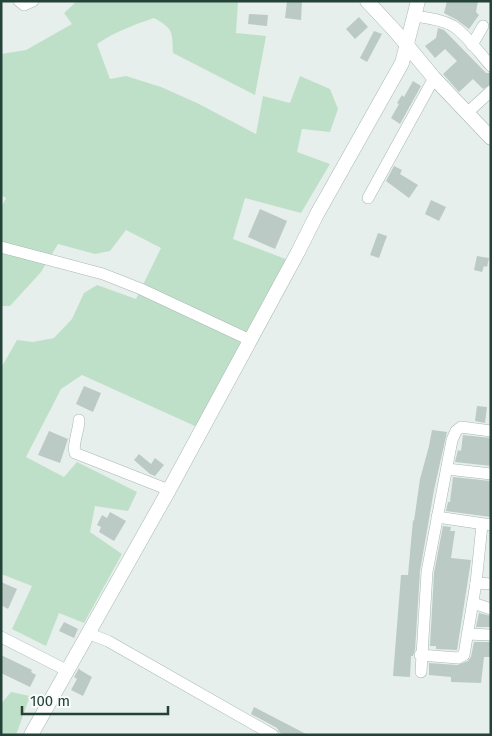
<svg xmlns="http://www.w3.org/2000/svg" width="492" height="736" viewBox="0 0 492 736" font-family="'Fira Sans',sans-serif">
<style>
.green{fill:#bfe0c8}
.building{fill:#bbcac4}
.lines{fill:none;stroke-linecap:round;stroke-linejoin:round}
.minor-casing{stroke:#a8b8b2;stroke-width:12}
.tertiary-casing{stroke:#a8b8b2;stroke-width:15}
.minor{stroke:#fff;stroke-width:11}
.tertiary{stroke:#fff;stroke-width:14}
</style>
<rect width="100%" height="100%" fill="#e6efeb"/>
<g class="green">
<path d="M77,1H238L236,33L266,36L255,95L173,53C172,32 174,29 154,18C133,25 115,32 97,44L110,79L126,76L161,87L197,103L256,134L263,96L290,103L300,76L330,89L338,109L330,132L302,129L297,152L330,164L301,213L245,198L233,239L296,263L206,431L82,375L61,389L26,457L64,477L77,462L137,492L128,511L95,506L90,532L122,554L84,623L59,613L46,646L12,629L32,586L1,574V368L17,340L33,342L54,338L72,319L84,293L97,285L136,299L161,248L126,230L110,251L95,254L58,244L41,272L10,306H1V208L6,198L1,195V54L26,50L72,24L64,13Z"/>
<polygon points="11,692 30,696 16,735 1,735 1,704"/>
</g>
<g class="building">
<polygon points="287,1 302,1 301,20 285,18"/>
<polygon points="447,1 478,1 476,12 479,15 469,29 457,20 444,13"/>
<polygon points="249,14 268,15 267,26 248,24"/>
<polygon points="359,17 368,27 355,39 346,29"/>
<polygon points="438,28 444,30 486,73 491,73 491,84 483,89 473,79 459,92 443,74 457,61 445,49 435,58 425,46 436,38"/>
<polygon points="374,31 382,34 367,62 360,58"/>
<polygon points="413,81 421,86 400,124 391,118 399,104 397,103 402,95 404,97"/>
<polygon points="394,166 402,170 400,174 418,185 409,198 386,181"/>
<polygon points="431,200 446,207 439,221 425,214"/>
<polygon points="260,209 287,221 275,249 248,237"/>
<polygon points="378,233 387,236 379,258 370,255"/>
<polygon points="477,256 489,258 487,267 484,266 482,272 474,270"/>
<polygon points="84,386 101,393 93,412 76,404"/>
<polygon points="477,406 487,407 485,423 475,421"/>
<polygon points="432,430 447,432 434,490 420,571 415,650 413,656 411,656 410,677 393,676 401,575 408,575 413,520 414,521 420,479 429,446"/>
<polygon points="49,431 68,439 60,463 38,455"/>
<polygon points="463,435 491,438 491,466 455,462 458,450 461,451"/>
<polygon points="139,454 151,464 155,458 164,465 155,476 150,474 134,460"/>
<polygon points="453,477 491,481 491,517 446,511 448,502 450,502"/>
<polygon points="110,512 126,521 114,541 99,532 101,527 97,525 102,515 107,518"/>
<polygon points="443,526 451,527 450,531 455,531 451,558 471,560 457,650 436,649 436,646 430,646 434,573"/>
<polygon points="1,582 17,589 8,609 1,605"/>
<polygon points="479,613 491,616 491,627 476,627"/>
<polygon points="64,622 78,629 74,638 59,631"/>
<polygon points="474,642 491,642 491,657 484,657 481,683 451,682 451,677 429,675 429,663 457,665 468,661 471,657"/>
<polygon points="1,655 32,670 31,672 36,675 30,687 1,673"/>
<polygon points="79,668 80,670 92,677 83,696 71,690 77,679 74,677"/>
<polygon points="254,707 308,735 284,735 280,733 277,728 251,714"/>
</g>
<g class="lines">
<g class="minor-casing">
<g id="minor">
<polyline points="19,1 24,5 33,1"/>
<path d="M414,16C427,18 441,19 453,26C466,34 480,54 491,66"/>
<polyline points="472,45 483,26"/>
<polyline points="468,112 491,91"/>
<polyline points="368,198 434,78"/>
<polyline points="1,247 103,274 141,289 250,340"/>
<path d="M79,420C79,431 72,444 75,453L169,490"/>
<polyline points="447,469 491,474"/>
<polyline points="437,517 491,525"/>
<polyline points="476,583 491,584"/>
<polyline points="473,603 491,609"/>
<polyline points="87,633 108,641 273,735"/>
<polyline points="467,634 491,635"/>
<polyline points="1,637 66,670"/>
<polyline points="420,655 458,658 464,655 476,583 482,525"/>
<polyline points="421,672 427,572 452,440 456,431 461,427 491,431"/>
</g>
</g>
<g class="tertiary-casing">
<g id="tertiary">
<polyline points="367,1 396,32 434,78 491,138"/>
<polyline points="31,735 169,490 298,252 317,214 402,63 418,1"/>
</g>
</g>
<use href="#minor" class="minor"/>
<use href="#tertiary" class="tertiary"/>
</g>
<rect width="492" height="736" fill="none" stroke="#24423a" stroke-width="5"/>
<path d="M22 706v8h146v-8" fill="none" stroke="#24423a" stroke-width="2.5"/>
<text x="30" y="706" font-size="15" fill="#24423a" stroke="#f7fbf9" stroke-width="4" paint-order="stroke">100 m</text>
</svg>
